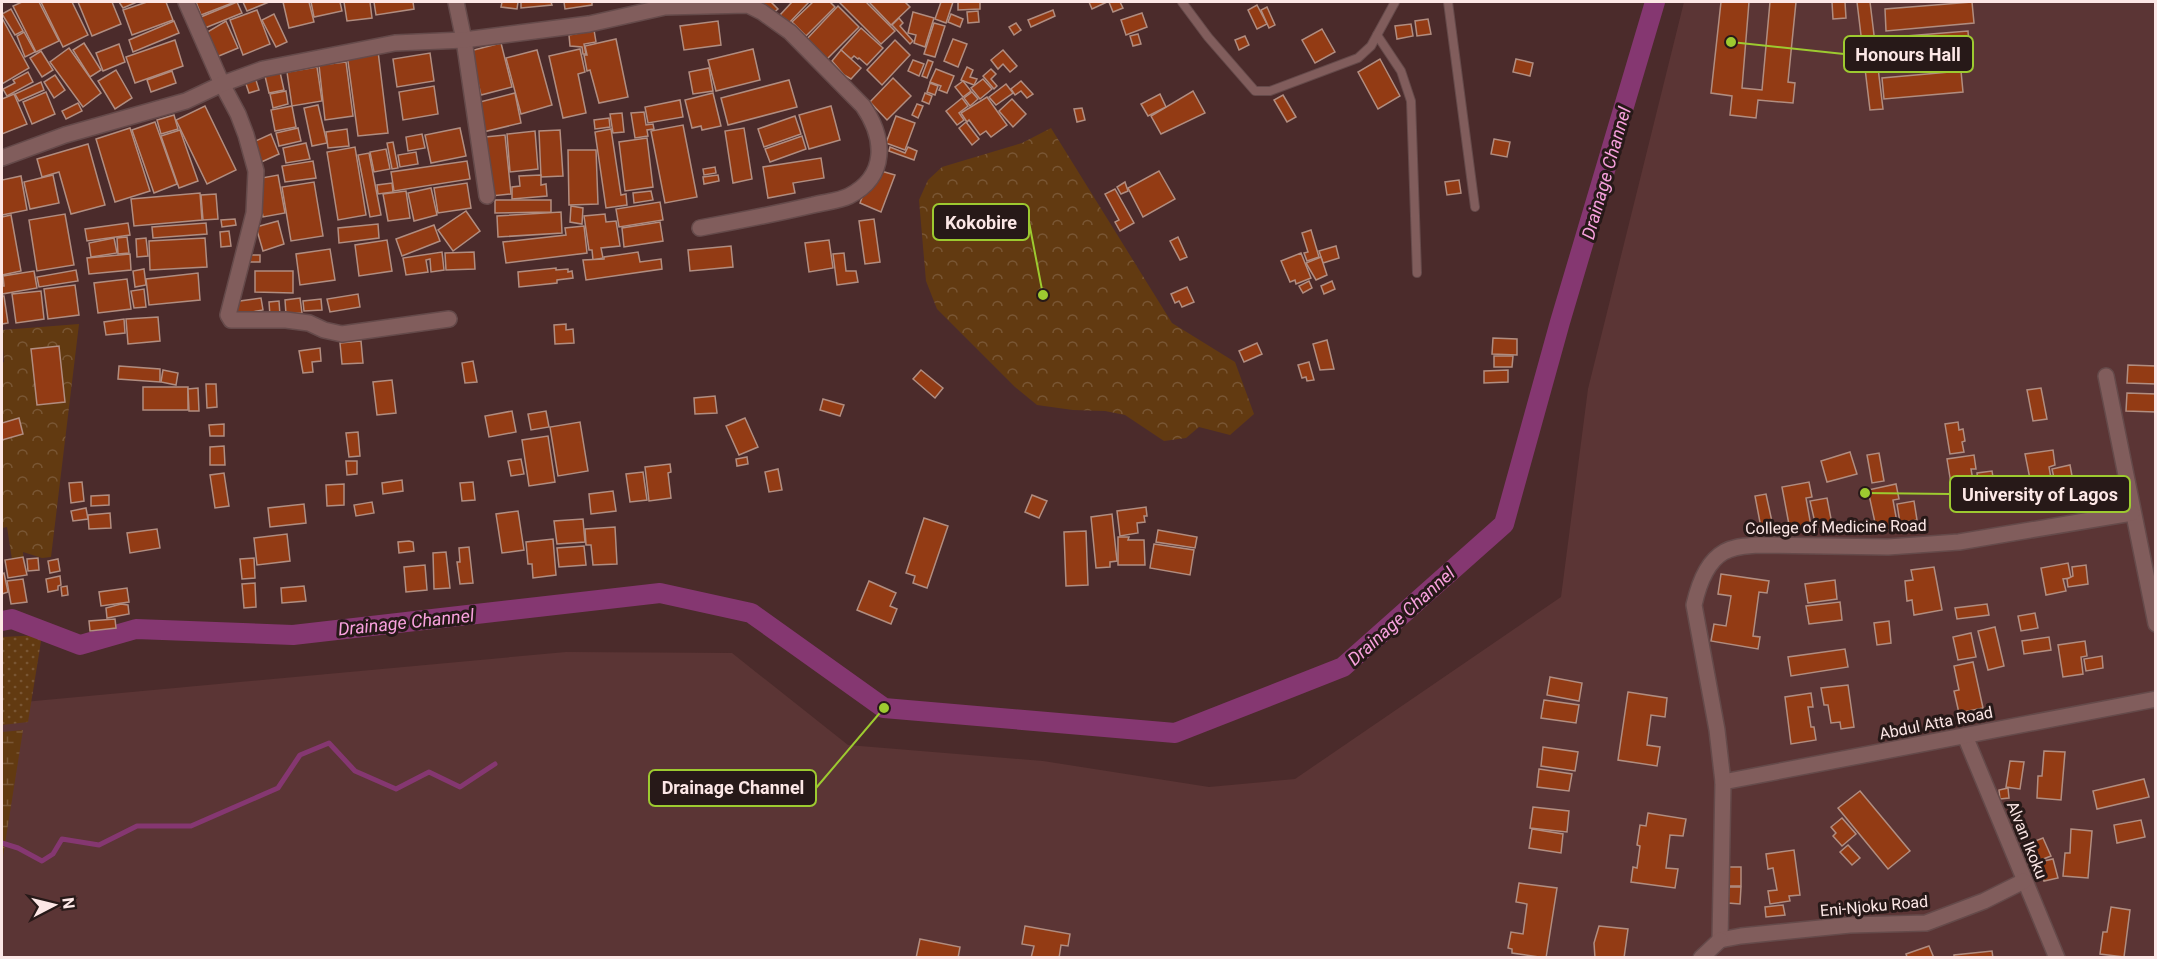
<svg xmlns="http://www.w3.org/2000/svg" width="2157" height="959" viewBox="0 0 2157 959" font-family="Roboto,sans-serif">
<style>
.built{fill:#5b3535}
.grass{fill:url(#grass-dots)}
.wetland{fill:url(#wetland-marsh)}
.park{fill:url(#park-crowns)}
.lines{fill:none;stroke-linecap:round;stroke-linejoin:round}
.stream{stroke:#853771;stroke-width:5}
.canal{stroke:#853771;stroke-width:20}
.building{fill:#933b14;stroke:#b18d80;stroke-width:1.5}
.service-casing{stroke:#654a4a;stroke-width:10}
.minor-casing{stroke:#654a4a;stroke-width:18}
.service{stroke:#815d5c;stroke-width:8}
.minor{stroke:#815d5c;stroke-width:15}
.labels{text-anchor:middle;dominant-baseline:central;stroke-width:6;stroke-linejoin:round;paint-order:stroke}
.street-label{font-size:16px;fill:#fce7e6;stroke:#271918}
.water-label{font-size:18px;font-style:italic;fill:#f8a1de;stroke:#271918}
.leader{fill:none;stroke:#9dca30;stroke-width:2}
.callout-dot{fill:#9dca30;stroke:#271918;stroke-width:2}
.callout{fill:#271918;stroke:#9dca30;stroke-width:2}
.callout-label{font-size:18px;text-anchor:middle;font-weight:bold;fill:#fce7e6}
</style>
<defs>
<pattern id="grass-dots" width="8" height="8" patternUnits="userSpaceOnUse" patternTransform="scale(1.5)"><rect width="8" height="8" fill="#623a11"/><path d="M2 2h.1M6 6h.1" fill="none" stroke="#795634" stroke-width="1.8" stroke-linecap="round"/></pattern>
<pattern id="wetland-marsh" width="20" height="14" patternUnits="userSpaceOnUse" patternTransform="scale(1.5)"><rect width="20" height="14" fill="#623a11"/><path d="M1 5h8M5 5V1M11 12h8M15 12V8" fill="none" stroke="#795634"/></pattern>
<pattern id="park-crowns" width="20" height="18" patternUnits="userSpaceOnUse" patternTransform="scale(1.5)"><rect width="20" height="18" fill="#623a11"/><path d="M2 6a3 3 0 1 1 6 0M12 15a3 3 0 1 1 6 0" fill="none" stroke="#795634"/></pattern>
</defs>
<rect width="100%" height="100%" fill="#4b2b2b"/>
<polygon class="built" points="1684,2 2155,2 2155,957 2,958 2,704 566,652 732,653 848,745 1043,761 1209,787 1295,779 1561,597 1588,389"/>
<polygon class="grass" points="42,635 28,722 2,725 2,637"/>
<polygon class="wetland" points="23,730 2,863 2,732"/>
<g class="park">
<polygon points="1051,128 1172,323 1235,362 1254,414 1230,435 1199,427 1186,438 1164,441 1125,415 1105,411 1073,410 1037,405 1015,387 937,309 926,281 919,200 928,180 942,167 1022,143"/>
<polygon points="79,324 51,557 42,558 23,552 24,565 13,566 7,527 2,528 2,363 4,362 2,330"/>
</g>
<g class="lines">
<polyline class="stream" points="2,843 18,848 42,861 53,854 62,839 99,845 137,826 191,826 278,788 300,755 329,743 355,771 396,789 429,772 460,787 495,764"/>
<polyline class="canal" points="2,621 12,619 80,645 136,629 293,635 660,593 751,613 884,708 1175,733 1343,667 1504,524 1560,322 1655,2"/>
</g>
<g class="building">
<polygon points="22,2 39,2 59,41 36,52 13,6"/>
<polygon points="41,2 72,2 88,35 63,47"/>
<polygon points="78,2 112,2 121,24 92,36"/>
<polygon points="119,2 137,2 123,8"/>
<polygon points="147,2 166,2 173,20 132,35 123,10"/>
<polygon points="196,2 235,2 201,15"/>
<polygon points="237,2 242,13 200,30 196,19"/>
<polygon points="243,2 269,2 247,11"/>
<polygon points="283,2 309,2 314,22 289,28"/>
<polygon points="311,2 340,2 342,11 314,17"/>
<polygon points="344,2 370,2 372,18 347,21"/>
<polygon points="374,2 413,2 414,9 376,15"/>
<polygon points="502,2 518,2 517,9 501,7"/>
<polygon points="521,2 551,2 552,5 521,8"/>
<polygon points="564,2 592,2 592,5 565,9"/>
<polygon points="757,2 771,2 778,9 770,16"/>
<polygon points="792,2 809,2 789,23 780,15"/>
<polygon points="813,2 830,2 835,7 806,36 792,22"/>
<polygon points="842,2 866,2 895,31 881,44 840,3"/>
<polygon points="869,2 905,2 910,7 891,25"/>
<polygon points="941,2 953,2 946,23 935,19"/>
<polygon points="958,2 980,2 980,9 958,10"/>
<polygon points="1089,2 1107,2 1092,9"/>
<polygon points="1109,2 1120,2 1123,8 1113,12"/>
<polygon points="1721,2 1749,2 1742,88 1762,90 1770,2 1796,2 1788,82 1795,83 1793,103 1758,100 1756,118 1730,115 1732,96 1711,93"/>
<polygon points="1832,2 1845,2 1846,18 1833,19"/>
<polygon points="1857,2 1870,2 1883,109 1870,110"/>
<polygon points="1972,2 1974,23 1886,31 1885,9"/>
<polygon points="1257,5 1267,24 1257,29 1248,10"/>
<polygon points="838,6 859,27 823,63 803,43"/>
<polygon points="1267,7 1275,25 1269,28 1261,10"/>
<polygon points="11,9 23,31 15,35 2,14"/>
<polygon points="257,10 270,44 243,55 230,20"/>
<polygon points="1053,10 1055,16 1031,27 1028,20"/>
<polygon points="978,11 979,22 968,23 967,12"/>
<polygon points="913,12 934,18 925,47 914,43 916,35 908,33"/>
<polygon points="1142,13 1147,27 1126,35 1121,20"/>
<polygon points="274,14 287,42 276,47 262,20"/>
<polygon points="951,14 963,19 960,27 948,22"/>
<polygon points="2,18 29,68 2,84"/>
<polygon points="899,18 903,23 900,26 913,41 910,44 892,25"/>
<polygon points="1428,19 1431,34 1417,36 1415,21"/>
<polygon points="174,21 179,33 133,52 129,40"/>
<polygon points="226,21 238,48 214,58 204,34"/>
<polygon points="718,21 721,45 684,50 680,26"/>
<polygon points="934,23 945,26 935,57 924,54"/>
<polygon points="1016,23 1021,30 1014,35 1009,27"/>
<polygon points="1411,24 1413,36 1397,39 1395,26"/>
<polygon points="861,28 883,48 867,65 859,58 858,59 854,56 851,59 841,50"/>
<polygon points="1322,29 1335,52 1315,63 1302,40"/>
<polygon points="594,30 596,42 584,44 586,54 583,54 582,47 570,46 569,35"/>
<polygon points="1968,31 1969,47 1939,50 1940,55 1883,60 1881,38"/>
<polygon points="24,32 35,52 25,57 17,36"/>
<polygon points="1138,34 1141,44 1133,46 1130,36"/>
<polygon points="1245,36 1249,45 1239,50 1235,40"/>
<polygon points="616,39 628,97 599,103 590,70 587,71 584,55 587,55 585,46"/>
<polygon points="953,39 967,44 958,67 944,61"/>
<polygon points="175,40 183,66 135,83 126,57"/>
<polygon points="895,40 910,55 882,85 867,70"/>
<polygon points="84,43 101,70 90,77 73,50"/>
<polygon points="501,43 512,87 481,95 470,51"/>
<polygon points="119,44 125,62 103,71 96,53"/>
<polygon points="69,48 101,93 83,107 50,62"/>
<polygon points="580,49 585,72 578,74 586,113 563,118 549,56"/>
<polygon points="753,49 760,80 716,91 708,60"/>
<polygon points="537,50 552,105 521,114 506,58"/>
<polygon points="841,50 861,68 851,79 844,75 832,61"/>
<polygon points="1003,50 1017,66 1010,72 1003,64 998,69 991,60"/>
<polygon points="41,51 53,70 42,77 30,58"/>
<polygon points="378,51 388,133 358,136 347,54"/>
<polygon points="430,53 434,81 397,87 393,59"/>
<polygon points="1380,59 1400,96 1378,109 1358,72"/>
<polygon points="1516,59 1533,63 1530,76 1513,72"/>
<polygon points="913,60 924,64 919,76 908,71"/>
<polygon points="928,60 933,62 927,78 922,76"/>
<polygon points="346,62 353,116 325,120 319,65"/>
<polygon points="317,67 322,101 292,106 287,72"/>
<polygon points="967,67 973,70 970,77 977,79 974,85 961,80"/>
<polygon points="709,68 713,91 693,94 689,72"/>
<polygon points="936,69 954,76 947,93 939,90 941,86 930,82"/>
<polygon points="991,69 996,74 991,79 997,86 994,89 983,76"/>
<polygon points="116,70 132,98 115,109 98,81"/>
<polygon points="172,71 176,83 151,92 147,80"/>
<polygon points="1961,71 1963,92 1884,99 1882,78"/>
<polygon points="28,72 33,82 7,96 3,89 15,83 13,80"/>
<polygon points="280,72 284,90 269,93 265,76"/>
<polygon points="55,75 65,90 54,98 44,82"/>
<polygon points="255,77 259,90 249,93 245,81"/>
<polygon points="893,78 911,96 887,120 870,102"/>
<polygon points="983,79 992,89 980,99 971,88"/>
<polygon points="789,80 797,107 728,125 721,98"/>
<polygon points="963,81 971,91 963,97 955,87"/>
<polygon points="1021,81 1033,94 1027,98 1021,91 1015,95 1011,89"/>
<polygon points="41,82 44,90 19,101 15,94"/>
<polygon points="930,83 938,86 935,95 927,92"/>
<polygon points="1006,84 1013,93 996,105 989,97"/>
<polygon points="434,86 438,114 403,120 399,92"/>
<polygon points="286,91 288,104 273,108 270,94"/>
<polygon points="1193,91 1205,113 1161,134 1151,116"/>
<polygon points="46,92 55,114 32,124 23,102"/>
<polygon points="972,92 978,99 970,106 964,98"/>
<polygon points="515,93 521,123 483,132 476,103"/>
<polygon points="713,93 721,126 702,130 701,126 692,128 685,100"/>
<polygon points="925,93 932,96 929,104 922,101"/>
<polygon points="14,94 27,124 2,134 2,99"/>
<polygon points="1160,94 1166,107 1148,116 1141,104"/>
<polygon points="1283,95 1296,117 1287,122 1274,100"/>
<polygon points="987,97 1007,125 991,137 986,131 980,135 969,120 967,122 961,113"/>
<polygon points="962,98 968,106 959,113 964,120 957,125 946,111"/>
<polygon points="1012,99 1026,114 1013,127 999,111"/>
<polygon points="680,100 683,117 648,123 645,107"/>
<polygon points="78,103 82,111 66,119 62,111"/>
<polygon points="917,104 923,106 918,118 912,115"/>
<polygon points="318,105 327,143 312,146 304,108"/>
<polygon points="205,106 236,170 207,184 176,120"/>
<polygon points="292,106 296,127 275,131 271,110"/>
<polygon points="831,106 840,140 809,149 799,115"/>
<polygon points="1082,108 1085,120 1077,122 1074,109"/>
<polygon points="644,112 646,125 653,124 654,129 647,130 648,136 635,138 631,113"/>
<polygon points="622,113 624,132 613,133 610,114"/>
<polygon points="174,115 178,129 161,134 157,120"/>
<polygon points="795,116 801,134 764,147 758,129"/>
<polygon points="896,116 915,123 905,150 886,143"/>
<polygon points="609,118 610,127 595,129 594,120"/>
<polygon points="155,122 177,184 154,193 132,130"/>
<polygon points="966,122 979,139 972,145 959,128"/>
<polygon points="683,125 697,197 665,203 651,131"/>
<polygon points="130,128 150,191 115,202 96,139"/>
<polygon points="298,128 301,141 279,146 276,133"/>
<polygon points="460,128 466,156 431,163 425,135"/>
<polygon points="744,128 752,179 733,183 725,131"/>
<polygon points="347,129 349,146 328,148 326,132"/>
<polygon points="611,129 621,195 626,194 627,205 606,208 595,132"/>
<polygon points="180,130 198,181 179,188 161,136"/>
<polygon points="560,130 563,176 541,177 539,131"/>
<polygon points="535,131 538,169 510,172 507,134"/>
<polygon points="271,134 279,154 257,164 249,144"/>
<polygon points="422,134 425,148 408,151 406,137"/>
<polygon points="505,135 511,194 491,196 485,137"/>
<polygon points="802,136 806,149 770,162 765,149"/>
<polygon points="647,138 653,187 625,191 619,142"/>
<polygon points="1494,139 1510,142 1507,157 1491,154"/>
<polygon points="393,142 398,168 392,169 387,143"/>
<polygon points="306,143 310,159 286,163 283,148"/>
<polygon points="88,144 105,205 71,214 59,172 42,177 37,159"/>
<polygon points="355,147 366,215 338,220 327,152"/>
<polygon points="890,147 905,153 908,147 917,151 914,160 889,151"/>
<polygon points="386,149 390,169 374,172 370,152"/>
<polygon points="568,150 596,150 598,204 569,205"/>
<polygon points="416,152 418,164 400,167 398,155"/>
<polygon points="369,153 381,215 370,217 358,155"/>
<polygon points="821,158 824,178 793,183 795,193 768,198 763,167"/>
<polygon points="313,161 316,178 285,182 282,166"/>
<polygon points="467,161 470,179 394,191 391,172"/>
<polygon points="715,167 716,173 704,175 703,169"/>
<polygon points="881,171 895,175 881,212 860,203 868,181"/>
<polygon points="1159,171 1175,199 1143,217 1128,188"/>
<polygon points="53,175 59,203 30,209 24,182"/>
<polygon points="278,175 285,213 263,217 256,179"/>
<polygon points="541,175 541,185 546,184 547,196 512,199 512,187 520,186 519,176"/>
<polygon points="718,175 719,181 704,184 703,177"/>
<polygon points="21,176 27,210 2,215 2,180"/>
<polygon points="1459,180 1461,193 1447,195 1445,182"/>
<polygon points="314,182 323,236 291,241 282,187"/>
<polygon points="1125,182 1128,191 1121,194 1117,187"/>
<polygon points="392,183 393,192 378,194 377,185"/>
<polygon points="467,183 471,208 438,213 434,188"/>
<polygon points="431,188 437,215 414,221 408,193"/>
<polygon points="1115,189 1134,223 1120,231 1115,222 1119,220 1105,194"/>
<polygon points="406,191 410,218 388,221 383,194"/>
<polygon points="651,191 653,200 634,203 633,193"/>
<polygon points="200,193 202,220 134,226 131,199"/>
<polygon points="216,194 218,219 203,220 201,195"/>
<polygon points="495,200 551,200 551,212 495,213"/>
<polygon points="660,202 663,220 619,227 616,209"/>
<polygon points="571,206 583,208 582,224 570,222"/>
<polygon points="466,211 480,231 453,251 438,230"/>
<polygon points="561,212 562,233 498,237 497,216"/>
<polygon points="65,214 74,265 37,271 29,220"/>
<polygon points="605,214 606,222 616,221 620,246 601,248 603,258 593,260 592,250 589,250 584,216"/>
<polygon points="11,215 21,271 2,275 2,217"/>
<polygon points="235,219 236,225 222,227 221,220"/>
<polygon points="874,219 880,262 865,264 859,221"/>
<polygon points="278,221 284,244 263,251 256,227"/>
<polygon points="660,222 663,241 624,247 622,228"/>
<polygon points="128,223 130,235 87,241 85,229"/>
<polygon points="206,223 207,234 153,238 152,227"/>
<polygon points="378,224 379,238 339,243 338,228"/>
<polygon points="434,225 440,241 402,256 396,239"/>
<polygon points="584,226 587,253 506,263 503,242 566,235 565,228"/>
<polygon points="1311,230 1319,257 1307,261 1304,253 1308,252 1302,233"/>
<polygon points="229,231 231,246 221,247 220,232"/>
<polygon points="127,237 129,253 118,254 117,238"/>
<polygon points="1178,237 1187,257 1180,260 1170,241"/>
<polygon points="114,238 117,253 91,257 89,243"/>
<polygon points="146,238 148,256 137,257 136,239"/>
<polygon points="205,238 207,267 150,270 149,241"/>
<polygon points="387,240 392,271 359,276 355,245"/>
<polygon points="829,240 833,268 809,272 805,243"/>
<polygon points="731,246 733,267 690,271 688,250"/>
<polygon points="1336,246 1339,258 1323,263 1319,251"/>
<polygon points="330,249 335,280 300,285 296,254"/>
<polygon points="442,252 444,270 431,272 430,259 426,260 428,272 406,275 403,258"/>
<polygon points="474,252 475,269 446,270 445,253"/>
<polygon points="638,252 640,262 661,259 662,269 586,280 583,260 604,259 604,257"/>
<polygon points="844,253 846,271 856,271 858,282 837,285 833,254"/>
<polygon points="1301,253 1311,278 1296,284 1295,280 1290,282 1281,261"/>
<polygon points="130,254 131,270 89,274 87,258"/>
<rect x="247" y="255" width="13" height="7"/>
<polygon points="1321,257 1327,275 1316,280 1306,263"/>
<polygon points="556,268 556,270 568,269 568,272 572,271 573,278 557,280 557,283 519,287 518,272"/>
<polygon points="144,269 146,285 135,287 133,271"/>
<polygon points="76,270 78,281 39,287 37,277"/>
<polygon points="34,271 37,288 2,294 2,286 4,286 3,276"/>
<polygon points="255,271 293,271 293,293 255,292"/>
<polygon points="198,273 200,300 149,305 146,279"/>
<polygon points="127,279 131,309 98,313 94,283"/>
<polygon points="1309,281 1312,288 1303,293 1299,286"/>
<polygon points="1332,281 1335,289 1324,294 1321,286"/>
<polygon points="75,285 79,315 48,319 44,289"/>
<polygon points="1187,287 1194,302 1182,307 1179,301 1175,303 1171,294"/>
<polygon points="144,289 146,307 134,308 131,291"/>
<polygon points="41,291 44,319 16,323 12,294"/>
<polygon points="358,294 360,307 330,312 327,299"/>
<polygon points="2,296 4,296 8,323 2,324"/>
<polygon points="261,298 263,310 235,315 233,302"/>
<polygon points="300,298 302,313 286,314 285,300"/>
<polygon points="321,299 322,310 304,311 303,301"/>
<polygon points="279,301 280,315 270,316 269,302"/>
<polygon points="158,317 160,341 128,344 126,319"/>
<polygon points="124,319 125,333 106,335 104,322"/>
<polygon points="566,324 566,330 573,329 574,343 555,344 554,325"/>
<polygon points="1493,338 1517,339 1517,355 1492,354"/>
<polygon points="1327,340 1334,369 1320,370 1313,344"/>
<polygon points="361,341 363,363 342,364 340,343"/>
<polygon points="1257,343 1262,354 1244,362 1239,351"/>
<polygon points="59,346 65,402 37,405 31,349"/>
<polygon points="320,348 321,361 312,362 313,372 303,373 299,351"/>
<polygon points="1494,356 1513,356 1512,367 1494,367"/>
<polygon points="473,361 477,382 465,383 462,363"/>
<polygon points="1309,362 1314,380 1307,381 1306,377 1302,378 1298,365"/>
<polygon points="2128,365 2156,366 2156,384 2127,383"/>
<polygon points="119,366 160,369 160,382 118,379"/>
<polygon points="163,370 178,373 176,385 161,382"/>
<polygon points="921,370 943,388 935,398 913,379"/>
<polygon points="1508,370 1508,382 1484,383 1484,371"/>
<polygon points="392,380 396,413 377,415 373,382"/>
<polygon points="206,384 216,384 217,407 207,408"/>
<rect x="143" y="387" width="45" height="23"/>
<polygon points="198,388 199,411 189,411 188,389"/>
<polygon points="2041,388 2047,419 2033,421 2027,390"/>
<polygon points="2127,393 2156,394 2156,412 2126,411"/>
<polygon points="715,396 717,413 695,414 694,398"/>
<polygon points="823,399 844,405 840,416 820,410"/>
<polygon points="512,411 516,432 489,437 485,416"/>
<polygon points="546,411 549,427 531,430 528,414"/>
<polygon points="19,418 23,434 2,440 2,423"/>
<polygon points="745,418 758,447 739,455 726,426"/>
<polygon points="580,422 588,471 558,476 550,427"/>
<polygon points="1958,422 1959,430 1963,429 1965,441 1962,442 1964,452 1950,454 1945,424"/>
<polygon points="224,424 224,436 210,436 209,425"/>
<polygon points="358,432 360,456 349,457 346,433"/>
<polygon points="548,436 555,482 529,486 522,440"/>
<polygon points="224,446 225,465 210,465 210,447"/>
<polygon points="2053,450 2055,465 2049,467 2054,495 2034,499 2025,454"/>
<polygon points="1850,452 1857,474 1827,482 1821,461"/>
<polygon points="1879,453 1884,481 1872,483 1867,455"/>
<polygon points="1974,455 1976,469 1971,469 1976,498 1958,501 1953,496 1947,459"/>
<polygon points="747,457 748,464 737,466 736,459"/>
<polygon points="521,459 524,474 511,476 508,461"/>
<polygon points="346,461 357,461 357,474 347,475"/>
<polygon points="670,464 671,472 668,473 671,498 649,501 645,467"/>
<polygon points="2070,465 2075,492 2058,496 2052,469"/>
<polygon points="778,469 782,490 769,492 765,472"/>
<polygon points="1992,471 1995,489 1979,491 1977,473"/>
<polygon points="643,472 647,500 630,502 626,474"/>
<polygon points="224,473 229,506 215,508 210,475"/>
<polygon points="402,480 403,491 383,494 382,483"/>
<polygon points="82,482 84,501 71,503 69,483"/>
<polygon points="473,482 475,500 462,501 460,483"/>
<polygon points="1809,482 1812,497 1806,498 1811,526 1790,530 1782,487"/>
<polygon points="344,484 344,505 327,506 326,485"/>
<polygon points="1896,484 1899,499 1893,500 1898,528 1877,532 1868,490"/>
<polygon points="613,491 616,511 591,514 589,494"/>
<polygon points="1766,494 1774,531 1762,533 1755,496"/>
<polygon points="109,495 109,505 91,506 91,496"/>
<polygon points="1032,495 1047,501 1039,518 1025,512"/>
<polygon points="1827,498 1832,524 1816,527 1810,501"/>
<polygon points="1914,501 1917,520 1900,523 1897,504"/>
<polygon points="372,502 374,513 356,516 354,505"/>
<polygon points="304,504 306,523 270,527 268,508"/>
<polygon points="1146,507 1147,516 1144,516 1145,522 1137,523 1138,533 1120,536 1117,511"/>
<polygon points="86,508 88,519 73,521 71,511"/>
<polygon points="518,511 524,550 502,553 496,514"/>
<polygon points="110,513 111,528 89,529 88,515"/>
<polygon points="1112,514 1117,561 1110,562 1110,567 1096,568 1091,517"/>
<polygon points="924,518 948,526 927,588 913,583 915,576 906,573"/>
<polygon points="583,519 585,542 557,544 554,521"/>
<polygon points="615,527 617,564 593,565 591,545 586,545 585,529"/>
<polygon points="157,529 160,548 130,553 127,533"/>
<polygon points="1158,530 1197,537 1195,548 1156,542"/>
<polygon points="1086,531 1088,585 1066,586 1064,532"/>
<polygon points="287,534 290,561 257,565 254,538"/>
<polygon points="1118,537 1129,537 1128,540 1144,540 1145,565 1118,565"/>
<polygon points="553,539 556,575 533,578 532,564 528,564 526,542"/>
<polygon points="409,541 413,542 414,551 399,553 398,542"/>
<polygon points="1154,544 1194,550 1190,575 1150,568"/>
<polygon points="584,546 586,565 559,567 557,548"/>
<polygon points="469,547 473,583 460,584 457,562 460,562 459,548"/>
<polygon points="446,552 450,588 434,589 433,553"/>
<polygon points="23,557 27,575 8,578 5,560"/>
<polygon points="38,558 39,570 28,571 27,559"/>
<polygon points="254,558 255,578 242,579 240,559"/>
<polygon points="58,559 60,571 50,573 48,561"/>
<polygon points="2068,563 2071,578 2063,579 2066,591 2046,595 2041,568"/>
<polygon points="425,565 427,590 406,592 404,567"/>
<polygon points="2086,565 2088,584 2068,587 2067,579 2073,576 2072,567"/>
<polygon points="1934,567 1942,610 1914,615 1912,600 1907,601 1905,581 1913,580 1911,570"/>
<polygon points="4,573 8,592 2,594 2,574"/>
<polygon points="1721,574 1769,581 1767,593 1759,592 1753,636 1760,637 1758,649 1711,641 1714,624 1726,626 1731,596 1718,594"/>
<polygon points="60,576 61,585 58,586 58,590 48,592 46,579"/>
<polygon points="23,579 27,602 11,604 7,581"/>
<polygon points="1835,580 1837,599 1808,603 1805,584"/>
<polygon points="869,581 896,593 890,606 897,609 891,624 857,610"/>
<polygon points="255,583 256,607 244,608 242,584"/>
<polygon points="67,586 68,595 62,596 61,587"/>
<polygon points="304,586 306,601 282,603 281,588"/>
<polygon points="127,588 129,602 101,606 99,592"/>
<polygon points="1840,602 1842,620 1809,624 1806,606"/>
<polygon points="121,604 128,605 129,614 107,618 106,608"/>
<polygon points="1987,604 1989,615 1957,619 1955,608"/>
<polygon points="2035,613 2038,628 2021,631 2018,616"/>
<polygon points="115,619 116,628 90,631 89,621"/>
<polygon points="1889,621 1891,643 1877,645 1874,623"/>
<polygon points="1995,627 2004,666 1988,670 1978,631"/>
<polygon points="1971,633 1976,657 1958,660 1953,637"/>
<polygon points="2049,637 2051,650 2024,654 2022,641"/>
<polygon points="2085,641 2087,656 2081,657 2083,674 2063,677 2058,645"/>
<polygon points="1845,649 1848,667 1791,676 1788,657"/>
<polygon points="2102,656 2103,668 2086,671 2084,659"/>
<polygon points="1973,662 1983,708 1959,713 1954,691 1959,690 1954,666"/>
<polygon points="1550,677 1582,683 1579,701 1547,695"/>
<polygon points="1848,685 1854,727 1841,729 1840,722 1831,723 1828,705 1824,705 1821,688"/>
<polygon points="1628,692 1667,698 1665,717 1651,715 1647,745 1660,747 1657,766 1618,760"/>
<polygon points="1811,693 1813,707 1808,707 1811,727 1814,727 1816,740 1791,744 1785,697"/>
<polygon points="1544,700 1579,705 1576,723 1541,718"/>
<polygon points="1543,747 1578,752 1575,771 1541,766"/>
<polygon points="2044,751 2065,752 2061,800 2037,798 2038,776 2042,776"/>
<polygon points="2010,761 2024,762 2020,789 2006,787"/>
<polygon points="1539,769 1572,774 1569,791 1537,787"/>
<polygon points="2144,779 2149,797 2097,809 2093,791"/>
<polygon points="2008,788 2009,798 2000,799 1999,790"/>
<polygon points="1860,791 1910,851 1888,869 1838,808"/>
<polygon points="1533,807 1569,811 1567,832 1530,828"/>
<polygon points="1648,813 1686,819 1683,836 1670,835 1666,868 1678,869 1675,888 1631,882 1633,867 1637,868 1640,846 1637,845 1640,825 1646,826"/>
<polygon points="1842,818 1856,834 1842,846 1833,836 1836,833 1831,827"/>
<polygon points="2141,820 2145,837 2117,843 2114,825"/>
<polygon points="1532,829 1563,834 1561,853 1529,848"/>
<polygon points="2071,829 2092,831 2088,878 2063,876 2065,853 2070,853"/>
<polygon points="2043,838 2051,856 2038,861 2030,843"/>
<polygon points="1848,845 1860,858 1852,865 1840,852"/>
<polygon points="1794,850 1800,895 1789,896 1790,901 1770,904 1768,891 1777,890 1773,868 1768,869 1766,854"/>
<polygon points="2053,859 2058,878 2044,881 2039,862"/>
<rect x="1728" y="867" width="13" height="19"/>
<polygon points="1519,883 1557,888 1546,958 1512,953 1512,949 1508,948 1511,932 1523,934 1527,904 1516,902"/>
<polygon points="1729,887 1741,887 1740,904 1728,903"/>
<polygon points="1783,905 1785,915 1766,917 1765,907"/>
<polygon points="2111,907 2130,910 2124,957 2100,954 2103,932 2107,932"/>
<polygon points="1025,926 1070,934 1068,946 1061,945 1059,958 1031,958 1034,946 1022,944"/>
<polygon points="1599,926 1628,929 1624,958 1595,958 1594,943"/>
<polygon points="920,939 960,947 958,958 916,958"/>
<polygon points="1929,946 1934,958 1907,957 1906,954"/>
<polygon points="1992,951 1993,958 1954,958 1954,955"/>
</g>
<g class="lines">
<g class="service-casing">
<g id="service">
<polyline points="1182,2 1208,37 1255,91 1270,91 1358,58 1371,46 1395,2"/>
<polyline points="1448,2 1475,207"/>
<polyline points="1377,35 1401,71 1411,101 1417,273"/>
</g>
</g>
<g class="minor-casing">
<g id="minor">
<polyline points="186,2 222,84 238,114 246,135 256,171 254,213 228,315 231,320 286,320 309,323 324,330 342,334 449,319"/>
<polyline points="456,2 464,40 487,196"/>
<path d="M2,158L65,135L186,101L222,84L263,69L395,43L464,40L589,24L665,7L748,5L762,12L790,32L863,106C885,138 888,176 849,196C839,201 824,202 813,205C775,214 738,221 700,228"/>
<polyline points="2106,376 2156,624"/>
<polyline points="1965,736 2057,958"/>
<polyline points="1723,782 2156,699"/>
<path d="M1720,940L1723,782L1717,730L1694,605C1698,587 1706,562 1724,552C1734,546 1746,546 1757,545L1888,547L1959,542L2132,513"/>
<polyline points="1720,940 1741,936 1850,925 1926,923 1984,901 2024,881"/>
<polyline points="1701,958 1720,940"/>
</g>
</g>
<use href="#service" class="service"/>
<use href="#minor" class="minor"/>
</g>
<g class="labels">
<g class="street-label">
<text transform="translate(1836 527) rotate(-1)">College of Medicine Road</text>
<text transform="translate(1936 723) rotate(-11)">Abdul Atta Road</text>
<text transform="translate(2027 840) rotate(68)">Alvan Ikoku</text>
<text transform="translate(1874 906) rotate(-5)">Eni-Njoku Road</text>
</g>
<g class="water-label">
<text transform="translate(1606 173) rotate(-74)">Drainage Channel</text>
<text transform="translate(1401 616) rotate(-42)">Drainage Channel</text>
<text transform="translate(406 622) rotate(-6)">Drainage Channel</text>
</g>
</g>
<path class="leader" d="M1731 42L1844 54M1043 295L1029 222M1865 493L1950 494M884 708L816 788"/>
<g class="callout-dot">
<circle cx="1731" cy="42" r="6"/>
<circle cx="1043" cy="295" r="6"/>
<circle cx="1865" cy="493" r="6"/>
<circle cx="884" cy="708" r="6"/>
</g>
<g class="callout">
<rect x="1844" y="36" width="129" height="36" rx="6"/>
<rect x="933" y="204" width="96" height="36" rx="6"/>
<rect x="1950" y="476" width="180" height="36" rx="6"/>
<rect x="649" y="770" width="167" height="36" rx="6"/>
</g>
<g class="callout-label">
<text x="1908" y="61">Honours Hall</text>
<text x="981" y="229">Kokobire</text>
<text x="2040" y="501">University of Lagos</text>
<text x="733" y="794">Drainage Channel</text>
</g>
<rect width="2157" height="959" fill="none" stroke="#fce7e6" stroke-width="6"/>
<g transform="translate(54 905) rotate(83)" stroke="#271918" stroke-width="4.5" paint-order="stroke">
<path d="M0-4.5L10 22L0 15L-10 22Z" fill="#fce7e6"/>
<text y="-9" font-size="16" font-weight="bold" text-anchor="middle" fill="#fce7e6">N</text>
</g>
</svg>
